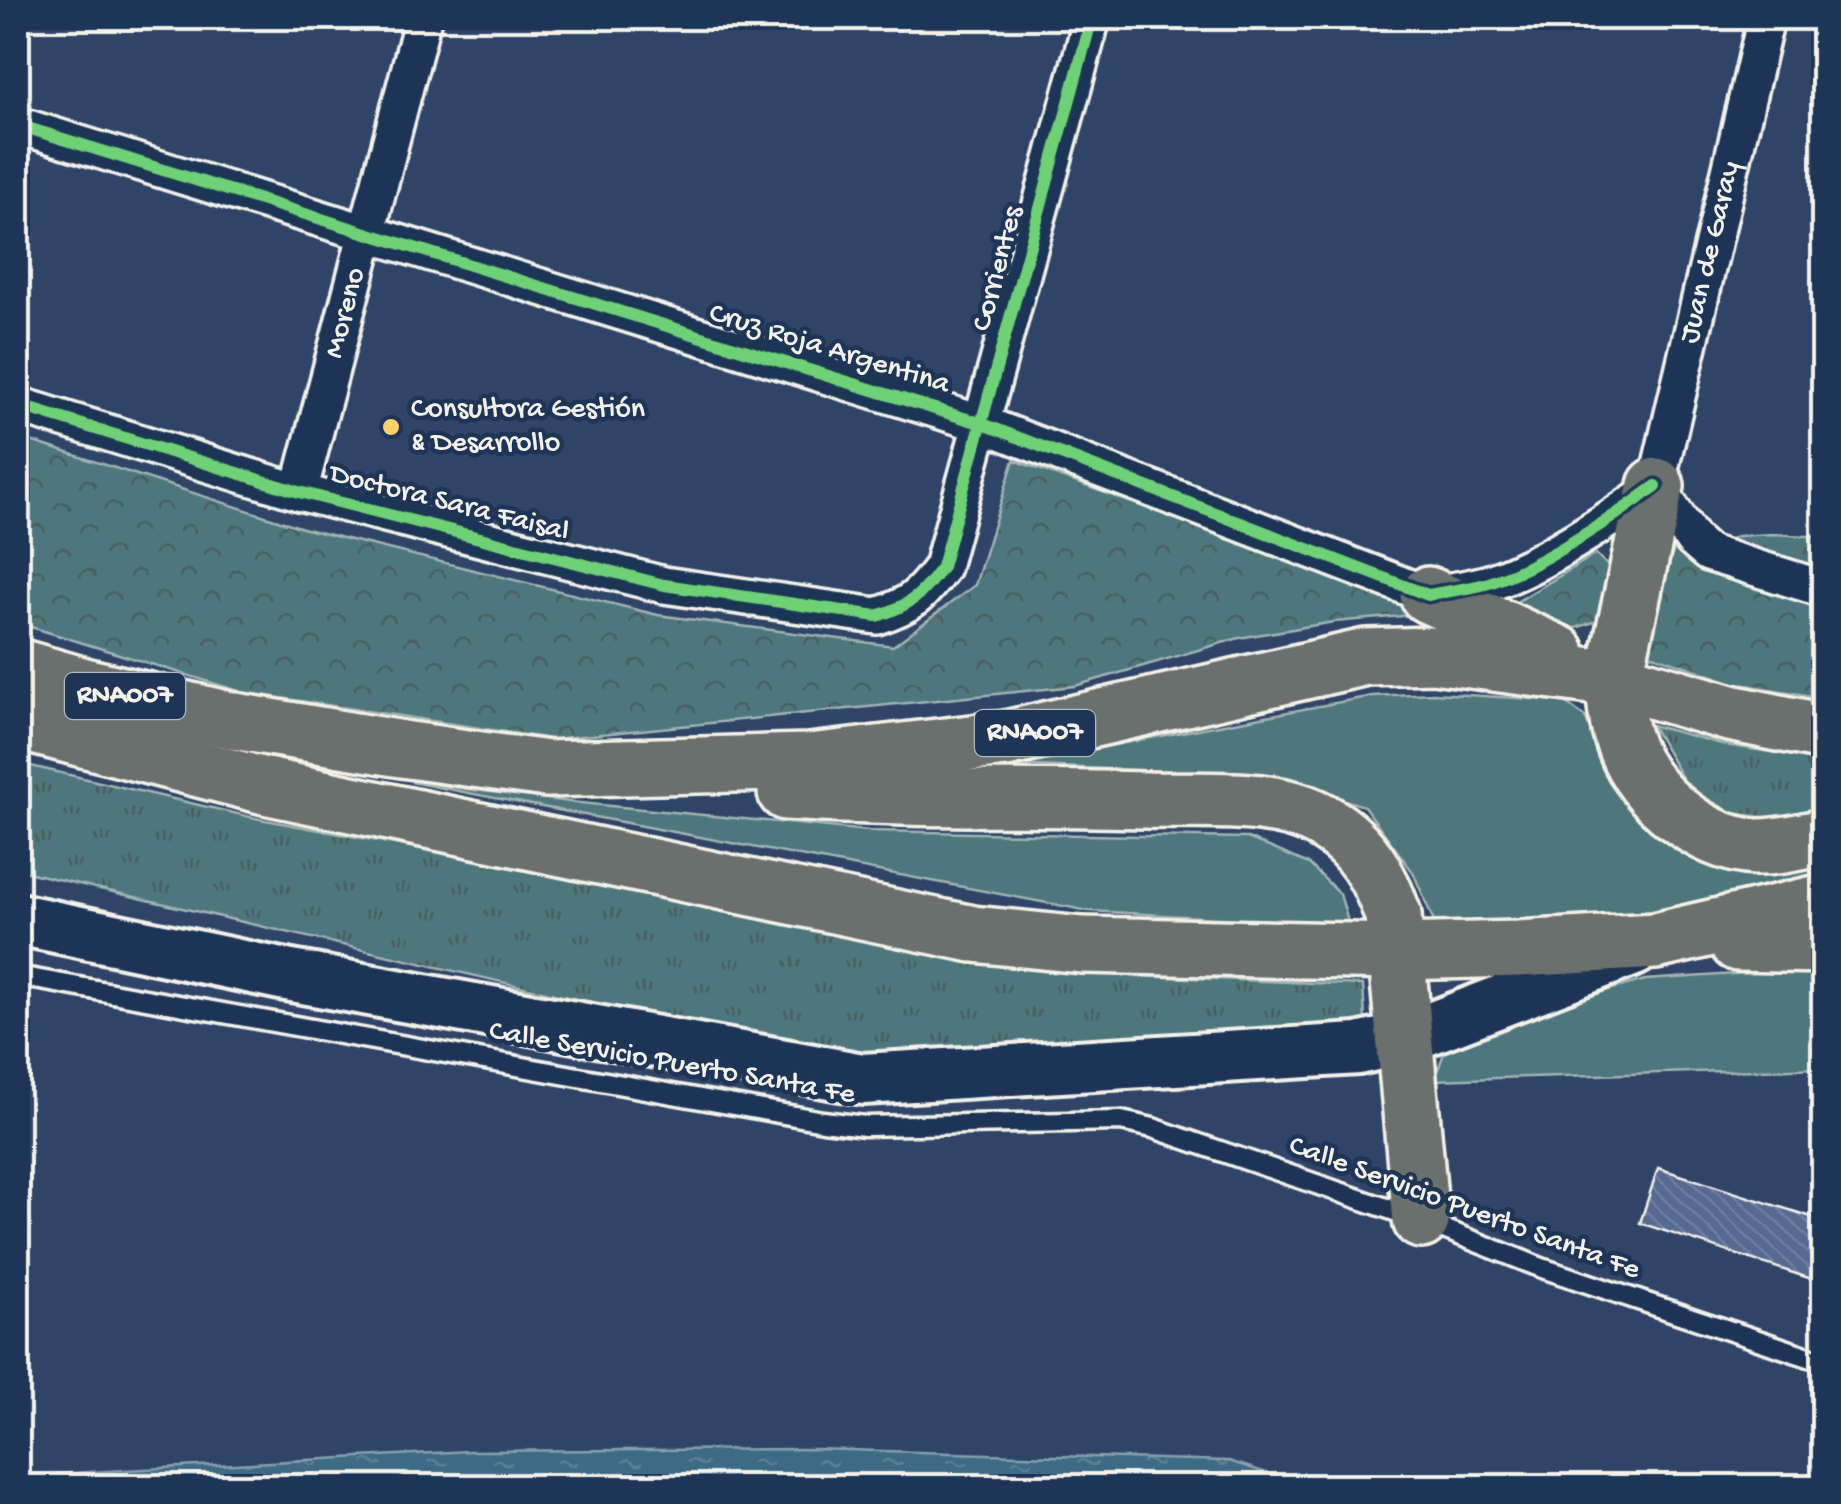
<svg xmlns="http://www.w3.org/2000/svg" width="1841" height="1504" viewBox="0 0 1841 1504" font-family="'Gochi Hand',sans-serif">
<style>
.grass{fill:url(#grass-tufts);stroke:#a1b4b2;stroke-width:2.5}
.park{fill:url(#park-crowns);stroke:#a1b4b2;stroke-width:2.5}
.garden{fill:#4e777c;stroke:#a1b4b2;stroke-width:2.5}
.water{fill:url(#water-ripples);stroke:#87a0ac;stroke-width:2.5}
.building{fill:url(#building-back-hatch);stroke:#f4f1e8;stroke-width:2.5}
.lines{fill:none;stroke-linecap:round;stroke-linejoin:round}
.service-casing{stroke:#f4f1e8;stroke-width:25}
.minor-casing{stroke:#f4f1e8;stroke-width:42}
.secondary-casing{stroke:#f4f1e8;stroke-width:58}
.trunk-casing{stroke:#f4f1e8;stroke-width:62}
.service{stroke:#1d3557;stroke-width:18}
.minor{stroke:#1d3557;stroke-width:35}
.secondary{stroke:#1d3557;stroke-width:50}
.trunk{stroke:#6b706d;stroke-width:55}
.cycleway-casing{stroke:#1d3557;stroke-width:19}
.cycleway{stroke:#6cd273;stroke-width:12}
.poi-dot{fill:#ffd166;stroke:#1d3557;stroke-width:4}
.labels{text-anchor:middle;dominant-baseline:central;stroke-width:9;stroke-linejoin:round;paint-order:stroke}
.shield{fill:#1d3557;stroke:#b4b9bc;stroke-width:2.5}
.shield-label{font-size:28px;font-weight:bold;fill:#f4f1e8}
.street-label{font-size:30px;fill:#f4f1e8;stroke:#1d3557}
.poi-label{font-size:30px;fill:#f4f1e8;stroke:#1d3557;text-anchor:start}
</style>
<defs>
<pattern id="grass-tufts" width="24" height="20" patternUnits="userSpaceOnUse" patternTransform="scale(2.5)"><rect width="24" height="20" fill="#4e777c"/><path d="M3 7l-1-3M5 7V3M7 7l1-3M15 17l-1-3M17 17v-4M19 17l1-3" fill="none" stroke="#4b5d5e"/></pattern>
<pattern id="park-crowns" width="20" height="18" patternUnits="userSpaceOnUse" patternTransform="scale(2.5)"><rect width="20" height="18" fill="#4e777c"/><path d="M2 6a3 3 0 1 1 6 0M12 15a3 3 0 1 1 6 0" fill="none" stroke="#4b5d5e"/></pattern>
<pattern id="water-ripples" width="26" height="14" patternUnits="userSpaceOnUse" patternTransform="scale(2.5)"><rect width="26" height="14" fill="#3e6a84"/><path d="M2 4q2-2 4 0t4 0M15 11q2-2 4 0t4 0" fill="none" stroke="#5a8095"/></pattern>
<pattern id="building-back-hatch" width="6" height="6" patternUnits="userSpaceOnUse" patternTransform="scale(2.5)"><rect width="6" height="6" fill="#566990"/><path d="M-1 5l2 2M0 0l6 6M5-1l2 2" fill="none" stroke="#6f7fa0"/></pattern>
</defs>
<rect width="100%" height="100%" fill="#2e4568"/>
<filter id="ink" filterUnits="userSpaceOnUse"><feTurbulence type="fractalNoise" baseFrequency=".01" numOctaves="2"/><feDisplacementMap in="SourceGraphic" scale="20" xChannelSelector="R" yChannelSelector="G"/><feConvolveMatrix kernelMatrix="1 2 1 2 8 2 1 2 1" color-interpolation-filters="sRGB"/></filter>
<g filter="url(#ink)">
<g class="grass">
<polygon points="1651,725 1725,745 1823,760 1823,812 1775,819 1733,813 1688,788"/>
<polygon points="18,763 255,818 1088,974 1363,985 1366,1036 826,1057 18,870"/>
</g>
<g class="park">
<polygon points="18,437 306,529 658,615 893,646 975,585 1014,460 1437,613 1334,622 1239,638 1075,686 552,739 242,692 18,623"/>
<polygon points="1772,534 1823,537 1823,582 1712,547 1737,536"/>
<polygon points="1675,545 1823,600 1823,698 1734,683 1644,652"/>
<polygon points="1596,554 1609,567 1606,618 1570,630 1508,607"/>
</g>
<g class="garden">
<polygon points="1433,693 1564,701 1585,717 1604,763 1650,831 1719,860 1823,857 1823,880 1651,917 1435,924 1413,872 1364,806 1264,775 1008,765 1372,696"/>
<polygon points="411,782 570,802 869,831 1248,838 1309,864 1340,894 1349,925 1089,911"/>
<polygon points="1823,968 1823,1068 1434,1080 1446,1048 1482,1025 1645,980"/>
</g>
<polygon class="water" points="815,1449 1229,1461 1308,1486 18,1486 18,1476 469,1451"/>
<polygon class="building" points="1658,1168 1824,1221 1824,1283 1640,1223"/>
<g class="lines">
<g class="service-casing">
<polyline id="service" points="18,976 823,1121 865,1126 1121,1121 1153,1128 1421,1220 1542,1268 1824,1362"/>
</g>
<g class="minor-casing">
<g id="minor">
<path d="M18,125L983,424L1428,595C1448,591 1469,589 1489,583C1539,567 1613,518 1656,486"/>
<path d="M18,405L299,492L664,585L877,616C911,605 921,596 942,567L1092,18"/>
<path id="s1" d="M1656,486L1766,18"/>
<polyline points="1656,486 1693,540 1708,553 1824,589"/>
<path id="s2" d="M299,492L423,18"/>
</g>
</g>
<g class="secondary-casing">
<polyline id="secondary" points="18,919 286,975 863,1079 1358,1049 1405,1038 1634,950"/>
</g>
<g class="trunk-casing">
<g id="trunk">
<path d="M1656,486L1614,679C1615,703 1617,725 1626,748C1644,796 1702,844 1755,847C1778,848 1801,841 1824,837"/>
<polyline points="1428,595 1557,653"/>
<polyline points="18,667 88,687 234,721 402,749 547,769 809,762 1006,739 1366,657 1433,655 1614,679 1730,713 1824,732"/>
<polyline points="18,722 265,786 973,934 1082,945 1397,952 1518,949 1655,941 1824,902"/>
<path d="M786,792C906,800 1026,797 1146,800C1203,802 1277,793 1327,824C1362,845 1380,877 1393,915L1421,1220"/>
<polyline points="1738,943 1824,945"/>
</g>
</g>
<use href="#service" class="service"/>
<use href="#minor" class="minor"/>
<use href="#secondary" class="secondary"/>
<use href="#trunk" class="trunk"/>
<g class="cycleway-casing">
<g id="cycleway">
<path d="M18,125L983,424L1428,595C1448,591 1469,589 1489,583C1539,567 1613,518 1656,486"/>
<path d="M18,405L299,492L664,585L877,616C911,605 921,596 942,567L1092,18"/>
</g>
</g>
<use href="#cycleway" class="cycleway"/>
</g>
</g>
<circle class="poi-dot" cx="391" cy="427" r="10"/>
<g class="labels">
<g class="shield">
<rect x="65" y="673" width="120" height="46" rx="8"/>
<rect x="975" y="710" width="120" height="46" rx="8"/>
</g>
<g class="shield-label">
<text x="125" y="696">RNA007</text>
<text x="1035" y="733">RNA007</text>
</g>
<g class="street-label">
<text stroke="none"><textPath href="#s1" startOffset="240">Juan de Garay</textPath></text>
<text transform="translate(999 269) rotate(-75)">Corrientes</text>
<text stroke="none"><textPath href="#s2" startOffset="185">Moreno</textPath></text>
<text transform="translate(829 350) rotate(17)">Cruz Roja Argentina</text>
<text transform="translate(449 504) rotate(14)">Doctora Sara Faisal</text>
<text transform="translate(672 1064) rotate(10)">Calle Servicio Puerto Santa Fe</text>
<text transform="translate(1464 1209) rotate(20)">Calle Servicio Puerto Santa Fe</text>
</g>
<g class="poi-label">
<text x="411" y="410">Consultora Gestión<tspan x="411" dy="34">&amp; Desarrollo</tspan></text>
</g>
</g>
<rect width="1841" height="1504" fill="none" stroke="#1d3557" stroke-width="60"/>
<rect x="30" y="30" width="1781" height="1444" fill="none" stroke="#f4f1e8" stroke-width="4" filter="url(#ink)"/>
</svg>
